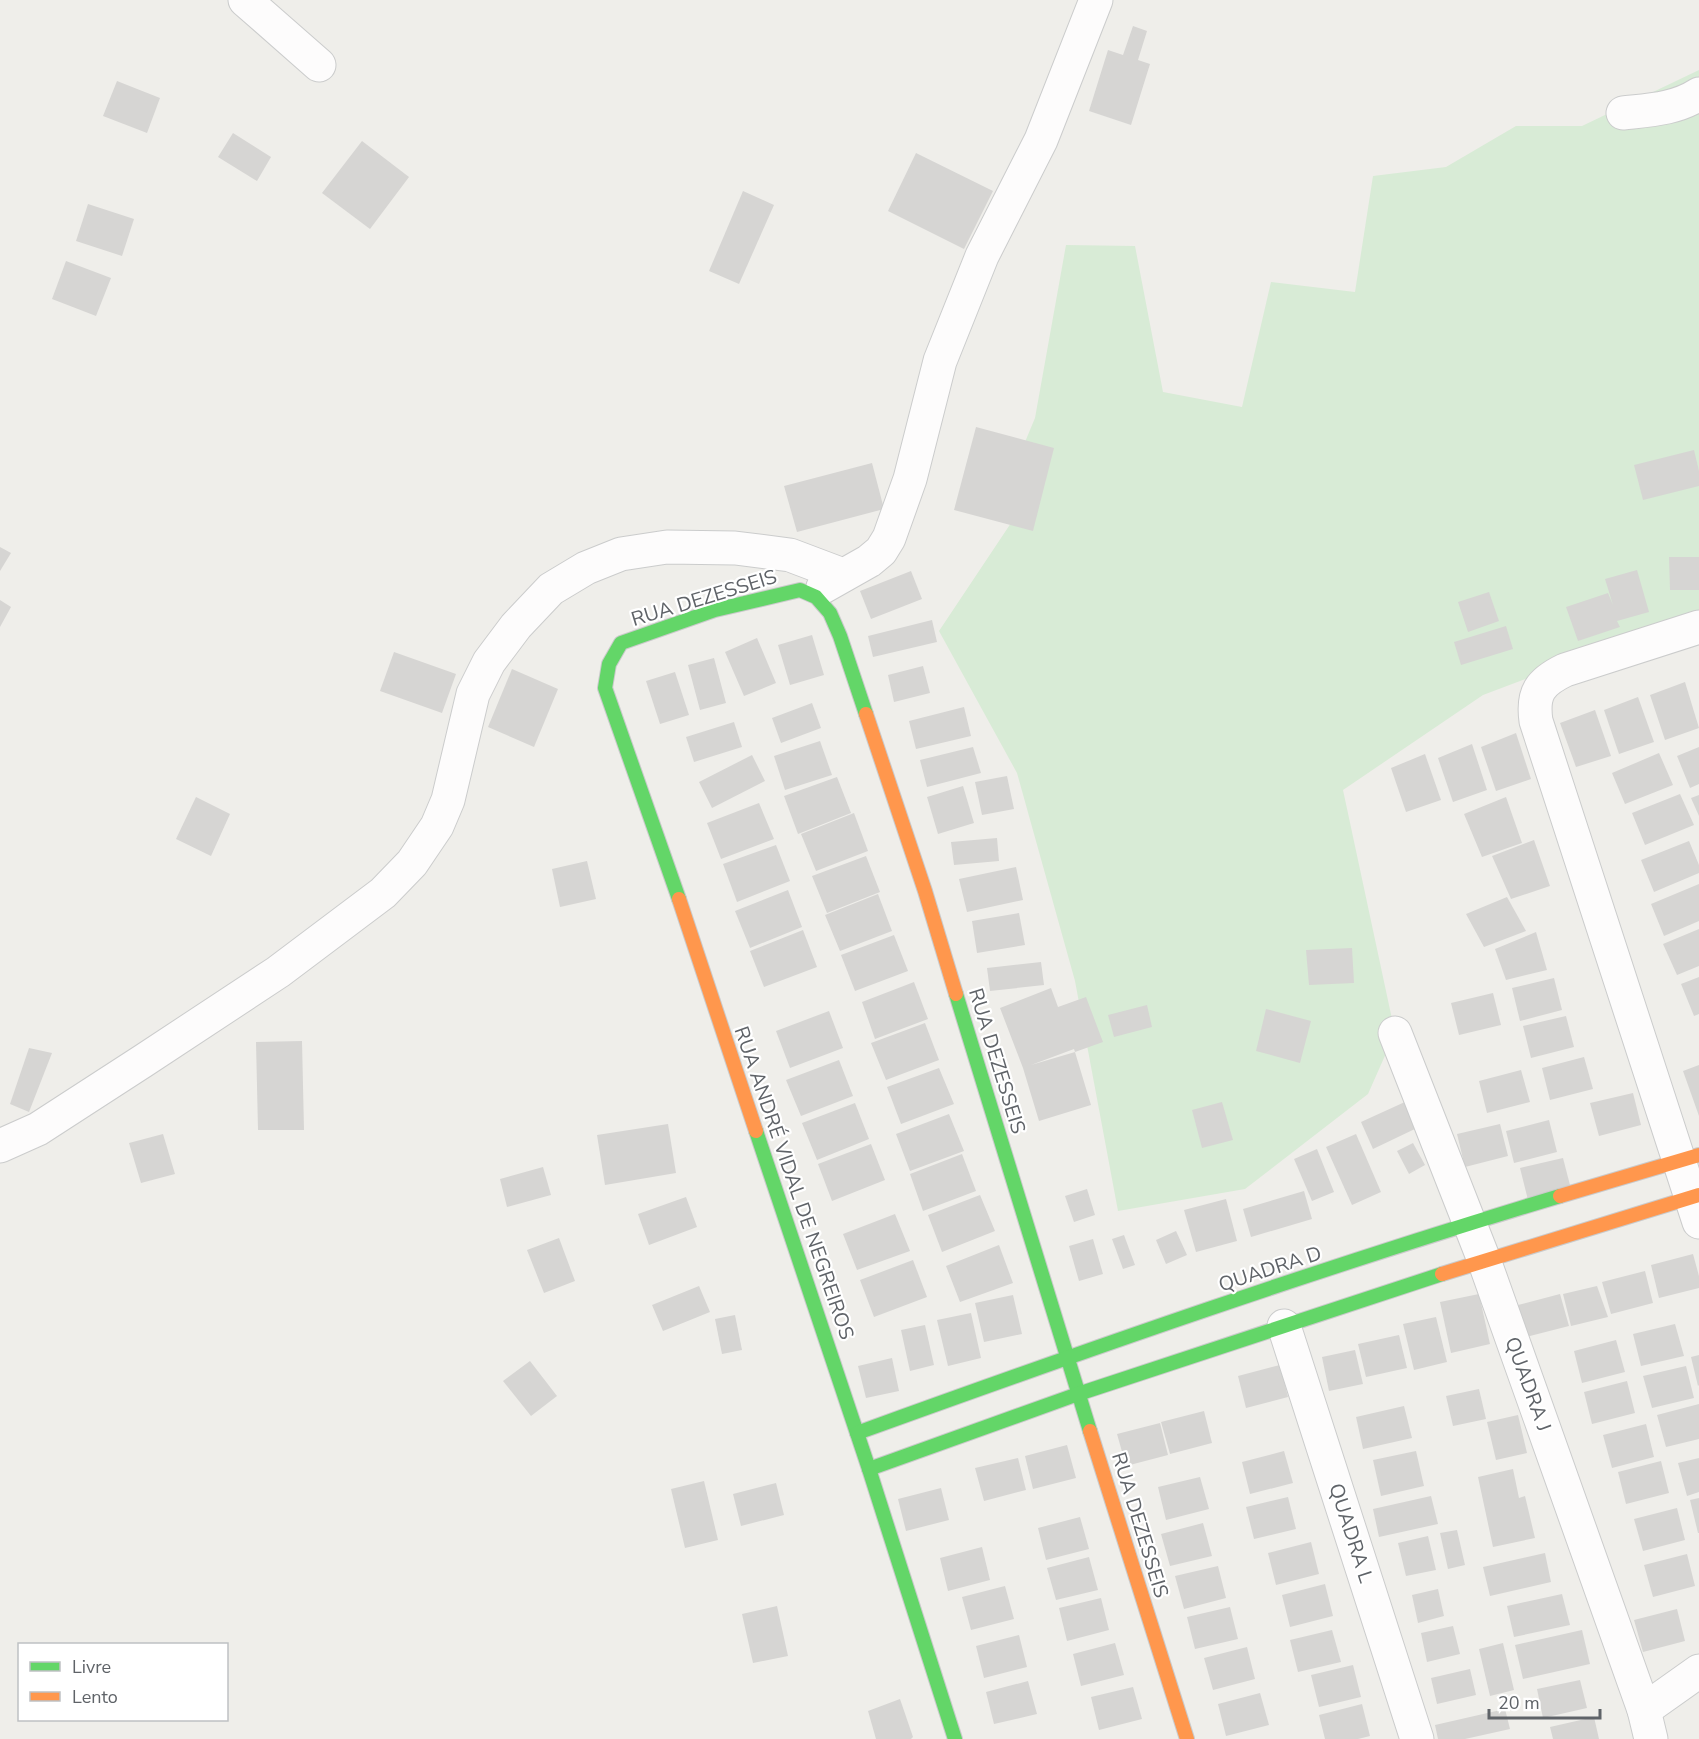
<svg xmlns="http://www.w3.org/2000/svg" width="1699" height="1739" viewBox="0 0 1699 1739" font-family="'Nunito Sans',sans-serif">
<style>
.green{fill:#d8ebd6}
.building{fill:#d6d5d3}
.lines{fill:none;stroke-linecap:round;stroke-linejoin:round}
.street-casing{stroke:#cbcccc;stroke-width:35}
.fast-casing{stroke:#cacacb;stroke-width:16}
.slow-casing{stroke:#cacacb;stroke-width:16}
.street{stroke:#fdfcfc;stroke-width:33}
.fast{stroke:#63d668;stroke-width:14}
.slow{stroke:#ff974d;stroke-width:14}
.labels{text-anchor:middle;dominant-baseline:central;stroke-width:4.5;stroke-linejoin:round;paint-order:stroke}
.street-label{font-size:20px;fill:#5f6368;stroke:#fff}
</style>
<rect width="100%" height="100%" fill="#efeeea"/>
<polygon class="green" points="1699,70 1699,613 1483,695 1343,790 1395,1033 1368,1094 1245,1189 1118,1211 1075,981 1017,773 939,631 1013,520 1015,466 1035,418 1066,245 1135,246 1163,392 1242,407 1271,282 1355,292 1373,176 1446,167 1516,126 1582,126"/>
<g class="building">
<polygon points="1133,26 1147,31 1138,60 1150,64 1131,125 1089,111 1108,50 1123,55"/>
<polygon points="117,81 160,98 147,133 103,116"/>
<polygon points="233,133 271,157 257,181 218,157"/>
<polygon points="362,141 409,177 370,229 322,193"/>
<polygon points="916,153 993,191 964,249 888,211"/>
<polygon points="743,191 774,205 739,284 709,271"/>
<polygon points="88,204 134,219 122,256 76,241"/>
<polygon points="66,261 111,278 96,316 52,299"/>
<polygon points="976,427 1054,448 1033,531 954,510"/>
<polygon points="1694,450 1699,471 1699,486 1643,500 1634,465"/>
<polygon points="872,463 884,509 797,532 784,486"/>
<polygon points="0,547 11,553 0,571"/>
<polygon points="1669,557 1699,557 1699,590 1670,590"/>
<polygon points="1637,570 1649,612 1617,621 1620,627 1578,641 1566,607 1608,593 1613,605 1605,579"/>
<polygon points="911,571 922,599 871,619 860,591"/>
<polygon points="1489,592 1499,621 1468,632 1458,602"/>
<polygon points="0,600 11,607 0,627"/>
<polygon points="932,620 937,642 873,657 868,636"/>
<polygon points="1506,626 1513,649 1461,665 1454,642"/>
<polygon points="812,635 824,675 790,685 778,645"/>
<polygon points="757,638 776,683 744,696 725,652"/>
<polygon points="394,652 456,674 442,713 380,691"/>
<polygon points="714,658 726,703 700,710 688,665"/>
<polygon points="923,666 930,693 894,702 888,675"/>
<polygon points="512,669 558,689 534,747 488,727"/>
<polygon points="675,672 689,715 660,724 646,681"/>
<polygon points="1685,682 1699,728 1665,740 1650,695"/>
<polygon points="1638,697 1654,742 1619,754 1604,710"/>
<polygon points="812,703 821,728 781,743 772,718"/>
<polygon points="964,707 971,736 916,749 909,721"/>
<polygon points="1595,710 1611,756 1576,767 1560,723"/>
<polygon points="734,722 742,747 694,762 686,737"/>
<polygon points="1516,733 1531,779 1496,791 1481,747"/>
<polygon points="820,741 832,775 785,790 774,756"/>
<polygon points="1472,744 1487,790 1453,802 1438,758"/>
<polygon points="973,747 981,773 927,787 920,760"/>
<polygon points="1699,747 1699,784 1690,788 1677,756"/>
<polygon points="1659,753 1673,785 1625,804 1612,773"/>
<polygon points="1425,754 1441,800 1406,812 1391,768"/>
<polygon points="752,755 765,781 712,808 699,782"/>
<polygon points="1007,776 1014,809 982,815 975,782"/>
<polygon points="837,777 851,813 798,834 784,796"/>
<polygon points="963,786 974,823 938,834 927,797"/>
<polygon points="1680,794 1694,825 1645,845 1632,813"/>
<polygon points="1699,795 1699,816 1691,798"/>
<polygon points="196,797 230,814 211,856 176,839"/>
<polygon points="1506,797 1522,843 1482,857 1464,814"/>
<polygon points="759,803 774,839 721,859 707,823"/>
<polygon points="854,813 868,851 816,871 801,834"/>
<polygon points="997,838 999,861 954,865 951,842"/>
<polygon points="1534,840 1550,886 1511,899 1492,856"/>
<polygon points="1689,841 1699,865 1699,873 1654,892 1641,860"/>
<polygon points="776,845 790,881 737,902 723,864"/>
<polygon points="866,856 880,892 827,913 812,876"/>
<polygon points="587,861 596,899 560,907 552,869"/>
<polygon points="1016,867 1023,900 967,912 959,879"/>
<polygon points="1699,884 1699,921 1664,936 1651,904"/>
<polygon points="788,890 802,927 750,948 735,911"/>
<polygon points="878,894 892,931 840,951 825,915"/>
<polygon points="1507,897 1526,931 1484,947 1466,914"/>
<polygon points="1019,913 1025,945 977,953 972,921"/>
<polygon points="1699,929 1699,966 1677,975 1663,944"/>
<polygon points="803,930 817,967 764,987 750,951"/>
<polygon points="1536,932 1547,970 1506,980 1495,949"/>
<polygon points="894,935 908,971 855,991 841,955"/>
<polygon points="1352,948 1354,983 1309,985 1306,950"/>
<polygon points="1041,962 1044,985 990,991 987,968"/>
<polygon points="1699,977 1699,1014 1694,1016 1681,984"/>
<polygon points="1554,978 1562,1010 1520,1021 1512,988"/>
<polygon points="914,982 928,1019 875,1039 862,1002"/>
<polygon points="1051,988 1058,1007 1086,997 1103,1042 1075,1052 1074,1049 1031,1065 1075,1052 1091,1105 1039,1121 1023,1068 1000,1008"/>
<polygon points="1493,993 1501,1025 1459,1035 1451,1003"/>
<polygon points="1147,1005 1152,1027 1114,1037 1108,1015"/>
<polygon points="1266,1009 1311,1021 1300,1063 1256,1051"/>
<polygon points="829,1011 843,1048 790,1068 776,1031"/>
<polygon points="1566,1016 1574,1047 1531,1058 1523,1026"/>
<polygon points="925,1023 939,1060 886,1080 871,1043"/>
<polygon points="302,1041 304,1130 258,1130 256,1042"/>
<polygon points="29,1048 52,1053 29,1112 10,1104"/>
<polygon points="1584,1057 1593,1089 1550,1100 1542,1068"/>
<polygon points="839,1060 853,1096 801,1116 786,1080"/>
<polygon points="1699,1065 1699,1116 1683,1071"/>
<polygon points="939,1068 954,1104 901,1124 887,1087"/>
<polygon points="1521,1070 1530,1102 1487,1113 1479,1081"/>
<polygon points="1633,1093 1641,1125 1599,1136 1590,1103"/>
<polygon points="1407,1101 1419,1127 1373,1149 1361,1122"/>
<polygon points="1222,1102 1233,1140 1202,1148 1192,1110"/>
<polygon points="855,1103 869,1139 817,1160 802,1123"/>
<polygon points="949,1114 964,1151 910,1171 896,1134"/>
<polygon points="1549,1120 1557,1152 1514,1163 1506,1131"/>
<polygon points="668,1124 676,1173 605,1185 597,1135"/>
<polygon points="1500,1124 1508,1156 1465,1167 1457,1134"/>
<polygon points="163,1134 175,1174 141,1183 129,1143"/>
<polygon points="1356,1134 1381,1192 1352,1205 1326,1147"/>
<polygon points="1413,1143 1425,1165 1409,1174 1397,1151"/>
<polygon points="871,1144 885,1180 832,1201 818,1164"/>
<polygon points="1317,1149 1334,1192 1312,1201 1294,1159"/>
<polygon points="962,1154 976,1191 923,1211 910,1174"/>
<polygon points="1563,1158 1571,1189 1528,1200 1520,1168"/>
<polygon points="543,1167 551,1195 507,1207 500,1179"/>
<polygon points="1087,1189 1095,1215 1074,1222 1065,1196"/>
<polygon points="1304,1191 1312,1219 1251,1237 1243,1209"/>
<polygon points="980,1195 995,1231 942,1252 928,1215"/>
<polygon points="686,1197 697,1227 649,1245 638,1214"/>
<polygon points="1226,1199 1237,1241 1196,1252 1184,1210"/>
<polygon points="895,1214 910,1251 857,1270 843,1234"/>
<polygon points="1176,1231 1187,1255 1166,1264 1156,1240"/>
<polygon points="1124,1235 1135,1265 1123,1269 1112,1239"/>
<polygon points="559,1238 575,1281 544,1293 527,1250"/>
<polygon points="1093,1239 1103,1274 1079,1281 1069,1246"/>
<polygon points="999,1245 1013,1283 960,1302 946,1266"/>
<polygon points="1693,1254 1699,1276 1699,1288 1659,1298 1651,1265"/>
<polygon points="913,1260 927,1297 874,1317 860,1280"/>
<polygon points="1645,1271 1653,1303 1611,1314 1602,1282"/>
<polygon points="699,1286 710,1312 663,1331 652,1305"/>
<polygon points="1597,1286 1608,1317 1571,1326 1563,1294"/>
<polygon points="1479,1294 1490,1344 1451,1353 1440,1302"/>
<polygon points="1560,1294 1569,1326 1526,1337 1518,1305"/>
<polygon points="1013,1295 1022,1334 984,1342 975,1303"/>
<polygon points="971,1313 981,1358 948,1366 937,1320"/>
<polygon points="735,1315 742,1350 722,1354 715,1319"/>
<polygon points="1436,1317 1447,1362 1414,1370 1403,1324"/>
<polygon points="1675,1324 1684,1356 1641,1366 1633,1334"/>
<polygon points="925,1325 934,1365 910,1371 901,1330"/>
<polygon points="1399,1335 1407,1368 1366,1377 1358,1344"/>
<polygon points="1616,1340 1625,1372 1582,1383 1574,1351"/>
<polygon points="1355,1350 1363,1384 1329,1391 1322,1357"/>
<polygon points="1699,1355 1699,1385 1698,1386 1691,1357"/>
<polygon points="892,1358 899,1391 866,1398 858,1366"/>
<polygon points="530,1361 557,1396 531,1416 503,1381"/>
<polygon points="1280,1365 1288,1397 1246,1408 1238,1376"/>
<polygon points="1686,1366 1694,1398 1652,1408 1643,1376"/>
<polygon points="1627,1381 1635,1413 1592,1424 1584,1392"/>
<polygon points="1479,1389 1486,1419 1453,1426 1446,1396"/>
<polygon points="1699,1404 1699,1439 1666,1447 1657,1415"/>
<polygon points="1404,1406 1412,1438 1363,1449 1356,1417"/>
<polygon points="1204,1411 1212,1443 1170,1454 1161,1422"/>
<polygon points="1518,1415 1527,1453 1496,1460 1487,1422"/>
<polygon points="1160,1423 1168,1455 1126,1466 1117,1434"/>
<polygon points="1646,1424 1654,1457 1612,1468 1603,1435"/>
<polygon points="1067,1445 1076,1478 1033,1489 1025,1456"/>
<polygon points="1284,1451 1293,1483 1250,1494 1242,1462"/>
<polygon points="1416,1451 1424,1486 1381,1496 1373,1460"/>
<polygon points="1018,1458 1026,1490 984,1501 975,1468"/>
<polygon points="1699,1458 1699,1492 1687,1496 1678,1463"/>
<polygon points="1661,1461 1669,1493 1626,1504 1618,1472"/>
<polygon points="1513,1469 1519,1498 1525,1496 1535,1538 1493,1547 1478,1477"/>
<polygon points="1200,1477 1209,1509 1166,1520 1158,1487"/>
<polygon points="704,1481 718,1540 685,1548 671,1489"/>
<polygon points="776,1483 784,1515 741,1526 733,1494"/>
<polygon points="941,1488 949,1520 906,1531 898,1499"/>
<polygon points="1431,1496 1438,1524 1379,1537 1373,1509"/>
<polygon points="1288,1497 1296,1529 1254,1539 1246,1507"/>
<polygon points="1699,1498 1699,1533 1698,1533 1690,1500"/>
<polygon points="1677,1508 1685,1540 1643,1551 1634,1519"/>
<polygon points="1080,1517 1089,1549 1046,1560 1038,1528"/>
<polygon points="1203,1523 1212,1556 1170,1566 1161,1534"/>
<polygon points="1457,1530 1465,1565 1448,1569 1440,1533"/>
<polygon points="1428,1536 1436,1570 1406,1576 1398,1543"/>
<polygon points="1311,1542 1319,1574 1276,1585 1268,1553"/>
<polygon points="982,1547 990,1580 948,1591 940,1558"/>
<polygon points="1545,1553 1551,1582 1490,1596 1483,1567"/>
<polygon points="1687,1554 1695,1586 1653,1597 1644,1565"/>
<polygon points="1089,1557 1098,1590 1056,1600 1047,1568"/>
<polygon points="1218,1566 1226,1598 1184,1609 1175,1576"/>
<polygon points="1325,1584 1333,1616 1290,1627 1282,1595"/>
<polygon points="1005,1586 1014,1619 971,1630 962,1597"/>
<polygon points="1438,1589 1444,1616 1418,1623 1412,1595"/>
<polygon points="1562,1594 1570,1625 1514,1637 1507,1606"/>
<polygon points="1101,1598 1109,1630 1067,1641 1059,1608"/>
<polygon points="777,1606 788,1656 753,1663 742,1614"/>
<polygon points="1230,1607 1238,1639 1195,1649 1187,1617"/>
<polygon points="1677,1609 1685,1641 1643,1652 1634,1620"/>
<polygon points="1453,1626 1460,1654 1427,1662 1421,1633"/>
<polygon points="1332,1630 1341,1662 1298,1672 1290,1640"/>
<polygon points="1582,1630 1590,1664 1523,1679 1515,1645"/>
<polygon points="1019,1635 1027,1667 984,1678 976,1646"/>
<polygon points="1115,1643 1124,1675 1081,1686 1073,1654"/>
<polygon points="1503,1643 1514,1690 1490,1696 1479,1649"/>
<polygon points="1247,1647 1255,1679 1213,1690 1204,1658"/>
<polygon points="1353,1665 1361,1697 1319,1707 1311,1675"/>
<polygon points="1470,1669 1476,1695 1437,1704 1431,1678"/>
<polygon points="1580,1680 1587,1708 1543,1718 1537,1689"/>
<polygon points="1028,1681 1037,1714 994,1724 986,1692"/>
<polygon points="1133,1687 1142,1719 1099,1730 1091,1697"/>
<polygon points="1260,1693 1269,1725 1226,1736 1218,1704"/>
<polygon points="900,1699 913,1737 911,1739 876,1739 868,1711"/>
<polygon points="1362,1704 1370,1736 1358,1739 1325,1739 1319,1715"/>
<polygon points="1505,1709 1510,1729 1465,1739 1438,1739 1435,1725"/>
<polygon points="1594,1717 1599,1739 1553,1739 1550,1727"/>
</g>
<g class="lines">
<g class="street-casing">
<g id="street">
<polyline points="245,0 319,65"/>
<path d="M1623,113C1650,110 1676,109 1699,94"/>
<polyline points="823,587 869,561 881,551 889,538 910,479 940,361 982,256 1041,140 1096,0"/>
<path d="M1699,627L1565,670C1540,682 1532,693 1536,721L1699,1222"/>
<polyline points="1395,1033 1484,1260 1644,1710 1651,1739"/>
<polyline points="0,1146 38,1129 143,1061 278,972 383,893 412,863 437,826 448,800 473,694 489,662 516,626 551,589 586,568 621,554 667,547 735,548 790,555 843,575"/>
<polyline points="1284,1326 1417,1739"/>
<polyline points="1644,1710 1699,1671"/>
</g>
</g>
<g class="fast-casing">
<g id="fast">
<polyline points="679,899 605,688 609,664 621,643 715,610 800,590 816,597 830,613 840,636 866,714"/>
<polyline points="956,994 1090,1431"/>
<polyline points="756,1131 869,1469 955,1739"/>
<path d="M857,1433C1089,1349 1323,1267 1560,1196"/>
<polyline points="869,1469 1078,1394 1442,1274"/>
</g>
</g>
<g class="slow-casing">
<g id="slow">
<polyline points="866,714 925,891 956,994"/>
<polyline points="679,899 756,1131"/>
<polyline points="1560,1196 1699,1155"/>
<polyline points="1442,1274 1699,1195"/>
<polyline points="1090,1431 1187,1739"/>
</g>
</g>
<use href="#street" class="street"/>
<use href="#fast" class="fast"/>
<use href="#slow" class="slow"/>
</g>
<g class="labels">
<g class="street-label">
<text transform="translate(704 598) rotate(-17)">RUA DEZESSEIS</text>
<text transform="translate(997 1061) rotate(73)">RUA DEZESSEIS</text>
<text transform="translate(794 1183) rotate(71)">RUA ANDRÉ VIDAL DE NEGREIROS</text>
<text transform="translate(1270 1269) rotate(-18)">QUADRA D</text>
<text transform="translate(1528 1384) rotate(70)">QUADRA J</text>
<text transform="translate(1140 1525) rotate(73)">RUA DEZESSEIS</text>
<text transform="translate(1351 1533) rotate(72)">QUADRA L</text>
</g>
</g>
<rect x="18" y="1643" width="210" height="78" fill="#ffffff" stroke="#bfc1c3" stroke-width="1.5"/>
<rect x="30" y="1662" width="30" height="9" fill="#63d668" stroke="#bfc1c3" stroke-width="1.5"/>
<text x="72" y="1673" font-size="18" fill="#5f6368">Livre</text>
<rect x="30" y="1692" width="30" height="9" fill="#ff974d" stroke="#bfc1c3" stroke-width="1.5"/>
<text x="72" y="1703" font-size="18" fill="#5f6368">Lento</text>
<path d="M1489 1709v9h111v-9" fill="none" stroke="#5f6368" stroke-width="3"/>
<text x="1498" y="1709" font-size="18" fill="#5f6368" stroke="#ffffff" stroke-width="4.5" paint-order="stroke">20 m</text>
</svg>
